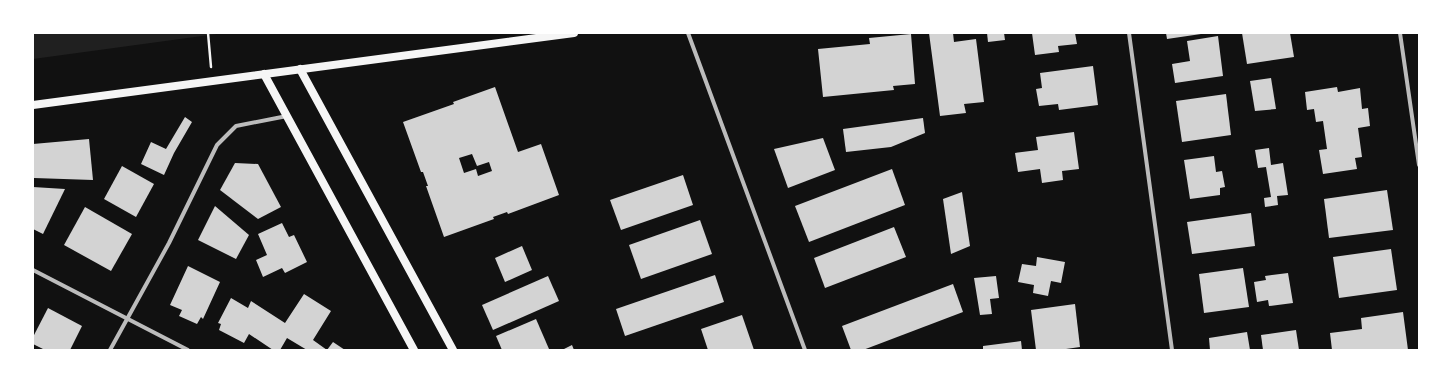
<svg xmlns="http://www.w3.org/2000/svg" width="1452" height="383" viewBox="0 0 1452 383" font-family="'Source Sans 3',sans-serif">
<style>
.green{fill:#202020}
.building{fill:#d3d3d3;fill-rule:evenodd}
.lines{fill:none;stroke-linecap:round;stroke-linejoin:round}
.path{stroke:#f5f5f5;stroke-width:2.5}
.minor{stroke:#bcbcbc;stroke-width:4}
.secondary{stroke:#f5f5f5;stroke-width:8}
</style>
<rect width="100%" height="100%" fill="#111"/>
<polygon class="green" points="33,33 224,33 33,59"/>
<g class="building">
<polygon points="929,33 953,33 954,42 976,39 984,102 964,104 966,113 940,116"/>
<polygon points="987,33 1004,33 1005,40 988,42"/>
<polygon points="1032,33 1075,33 1077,44 1058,46 1059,52 1035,55"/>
<polygon points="1166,33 1200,33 1201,34 1167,39"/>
<polygon points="1242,33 1290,33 1294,57 1247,64"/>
<polygon points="911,34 915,84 893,86 894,90 823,97 818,49 870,44 869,38"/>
<polygon points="1218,36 1223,76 1175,83 1172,64 1190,61 1187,41"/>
<polygon points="1093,66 1098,105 1059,110 1058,104 1039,106 1036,89 1042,88 1040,73"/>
<polygon points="1271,78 1276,109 1255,111 1250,81"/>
<path d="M495,87L518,152L541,144L559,195L508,214L507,212L493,217L494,219L444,237L426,186H428L423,172H421L403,122L454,104L453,102ZM472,154L477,166L489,162L492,171L478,176L476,169L464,173L459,158Z"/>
<polygon points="1337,87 1338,92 1360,88 1362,109 1368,108 1370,126 1358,128 1362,157 1355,158 1357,169 1323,174 1319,150 1327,149 1323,121 1316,122 1314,109 1307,110 1305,92"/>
<polygon points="1226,94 1231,135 1182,142 1176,101"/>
<polygon points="185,117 192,122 174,153 164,175 141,164 151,142 166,149"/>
<polygon points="923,118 925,133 891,147 846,152 843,129"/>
<polygon points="1074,132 1079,169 1062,171 1063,180 1042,183 1040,169 1018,172 1015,153 1038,150 1036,137"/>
<polygon points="823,138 835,170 788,188 774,149"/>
<polygon points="89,139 93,180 34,178 33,144"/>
<polygon points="1269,148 1271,165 1283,163 1288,195 1277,196 1278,205 1265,207 1264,198 1271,197 1266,167 1258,168 1255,150"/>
<polygon points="1214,156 1216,172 1222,171 1225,187 1220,188 1220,195 1190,199 1184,160"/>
<polygon points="235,163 258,164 281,207 258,219 220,190"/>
<polygon points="122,166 154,184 136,217 104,199"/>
<polygon points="892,169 905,205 809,242 795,206"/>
<polygon points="683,175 693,205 621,230 610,200"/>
<polygon points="33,187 65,189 43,234 33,229"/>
<polygon points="1387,190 1393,230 1329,238 1324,199"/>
<polygon points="962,192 970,246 951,254 943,199"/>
<polygon points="215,206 249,235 236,259 198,240"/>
<polygon points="85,207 132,234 111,271 64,245"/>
<polygon points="1251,213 1255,246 1192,254 1187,222"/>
<polygon points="700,220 712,254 641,279 629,245"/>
<polygon points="282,223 289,237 294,235 307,262 285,273 282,268 263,277 256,260 267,255 258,234"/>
<polygon points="894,227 906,257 825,288 814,258"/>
<polygon points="522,246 532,270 505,282 495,258"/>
<polygon points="1391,249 1397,290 1339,298 1333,257"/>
<polygon points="1037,257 1065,262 1061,283 1051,281 1048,296 1033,293 1034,285 1018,282 1022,264 1036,266"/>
<polygon points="188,266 220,282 203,319 201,317 197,324 179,316 182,310 170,305"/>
<polygon points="1243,268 1249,307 1204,313 1199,274"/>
<polygon points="1288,273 1293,303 1269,306 1268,300 1257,302 1254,282 1266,280 1265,276"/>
<polygon points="715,275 724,302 625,336 616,309"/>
<polygon points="548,276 559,301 493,330 482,305"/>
<polygon points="996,276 999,298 990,299 992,314 980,315 974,278"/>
<polygon points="953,284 963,312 863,350 851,350 842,326"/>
<polygon points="304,294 331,311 313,340 327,350 333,342 345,350 307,350 287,338 280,350 273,350 249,334 244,343 219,330 221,324 218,323 231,298 248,308 251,301 285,323"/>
<polygon points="1075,304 1080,347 1059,350 1036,350 1031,310"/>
<polygon points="48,308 82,326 70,350 45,350 33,344 33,337"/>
<polygon points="1403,312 1408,350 1332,350 1330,333 1362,329 1361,318"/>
<polygon points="742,315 754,350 708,350 701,329"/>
<polygon points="536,319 549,349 502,350 496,336"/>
<polygon points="1296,330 1299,350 1263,350 1261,335"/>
<polygon points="1247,332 1250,350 1210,350 1209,338"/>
<polygon points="1021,341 1022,350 983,350 983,346"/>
<polygon points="572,345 574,350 562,350"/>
</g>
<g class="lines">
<polyline class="path" points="208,33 211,67"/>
<g class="minor">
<polyline points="688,33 805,350"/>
<polyline points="1129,33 1172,350"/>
<polyline points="1400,33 1419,165"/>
<polyline points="33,270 188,350"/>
<polyline points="110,350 169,243 217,145 236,126 287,116"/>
</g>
<g class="secondary">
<polyline points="300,69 453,350"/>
<polyline points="264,74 414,350"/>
<polyline points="33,105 574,33"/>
</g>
</g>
<rect width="1452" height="383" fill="none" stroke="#ffffff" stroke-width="68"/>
</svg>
